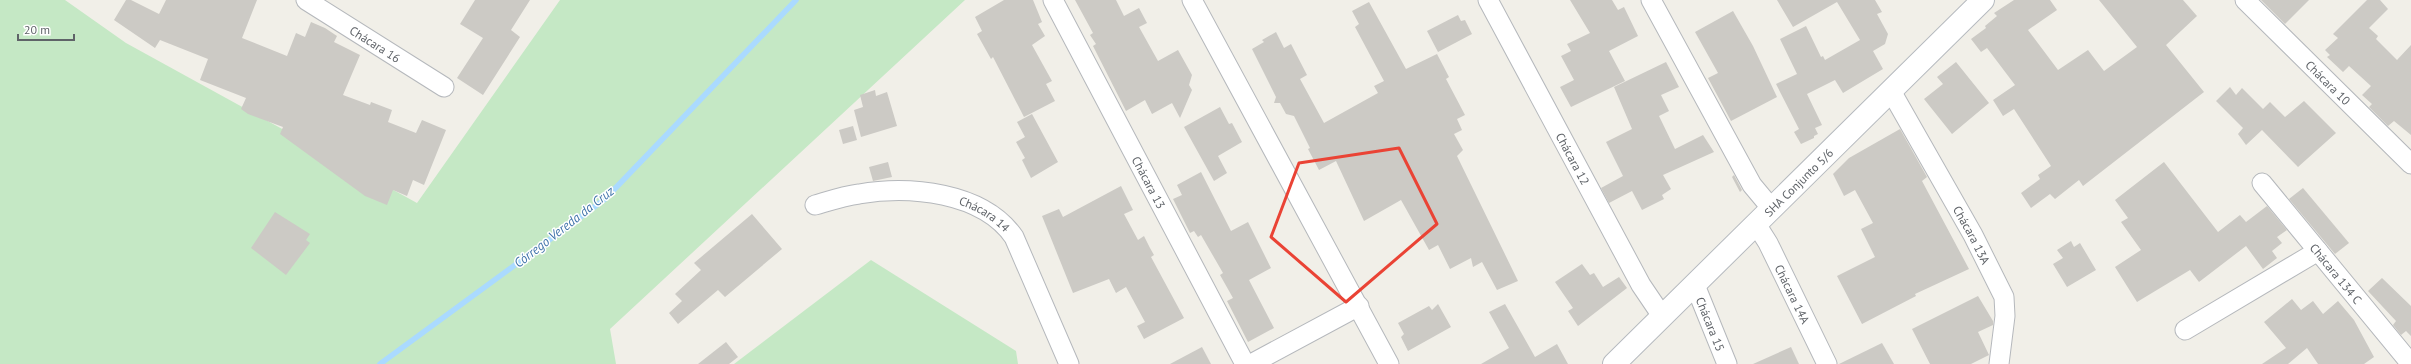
<svg xmlns="http://www.w3.org/2000/svg" width="2411" height="364" viewBox="0 0 2411 364" font-family="'PT Sans',sans-serif">
<style>
.green{fill:#c5e8c5}
.lines{fill:none;stroke-linecap:round;stroke-linejoin:round}
.stream{stroke:#aadaff;stroke-width:5.5}
.building{fill:#cccac5}
.street-casing{stroke:#b5b8bc;stroke-width:21}
.secondary-casing{stroke:#b6babf;stroke-width:24}
.street{stroke:#fff;stroke-width:19}
.secondary{stroke:#fff;stroke-width:22}
.marked{fill:none;stroke:#ea4335;stroke-width:3;stroke-linejoin:round}
.labels{text-anchor:middle;dominant-baseline:central;stroke-width:3;stroke-linejoin:round;paint-order:stroke}
.street-label{font-size:12px;fill:#5f6368;stroke:#fff}
.water-label{font-size:13px;font-style:italic;fill:#4174aa;stroke:#fff}
</style>
<rect width="100%" height="100%" fill="#f1efe8"/>
<g class="green">
<polygon points="0,0 65,0 126,43 417,203 560,0 965,0 610,329 616,364 0,364"/>
<polygon points="871,260 1016,351 1018,364 734,364"/>
</g>
<g class="lines">
<polyline class="stream" points="380,364 605,199 796,0"/>
</g>
<g class="building">
<polygon points="126,0 131,0 159,14 166,0 257,0 242,38 287,56 296,33 305,37 311,22 325,28 337,36 334,42 360,55 343,95 370,105 371,102 392,110 388,122 416,133 422,120 446,130 424,185 413,180 407,196 393,190 387,205 365,196 280,134 283,127 248,114 241,109 246,98 200,80 208,59 160,40 155,48 114,20"/>
<polygon points="475,0 530,0 511,30 520,37 483,95 457,78 483,38 460,24"/>
<polygon points="1004,0 1033,0 1042,22 1038,24 1045,36 1032,45 1052,81 1046,84 1055,101 1024,117 993,57 991,59 977,34 982,31 975,17"/>
<polygon points="1075,0 1116,0 1124,16 1139,8 1147,23 1139,27 1158,61 1178,50 1192,75 1189,85 1192,90 1180,118 1172,103 1152,114 1145,100 1126,111 1093,46 1096,44 1090,35 1093,33"/>
<polygon points="1570,0 1612,0 1618,10 1624,7 1638,36 1609,51 1625,81 1571,107 1560,87 1574,80 1561,56 1571,51 1567,44 1590,33"/>
<polygon points="1777,0 1875,0 1882,12 1877,14 1888,34 1885,44 1873,51 1883,69 1843,93 1835,80 1807,94 1822,125 1815,128 1818,134 1814,136 1814,138 1801,144 1794,132 1799,129 1776,84 1797,74 1780,39 1806,26 1821,57 1823,56 1825,60 1860,40 1837,2 1793,27"/>
<polygon points="2014,0 2050,0 2057,10 2028,30 2058,70 2088,50 2104,71 2137,47 2099,0 2183,0 2197,16 2166,45 2204,92 2083,186 2079,180 2055,199 2050,194 2031,208 2021,193 2040,179 2038,175 2051,166 2014,109 2003,116 1993,100 2015,85 1987,48 1981,52 1971,39 1986,28 1985,26 1997,16 1994,13"/>
<polygon points="2261,0 2309,0 2285,24"/>
<polygon points="2367,0 2380,0 2388,9 2369,28 2378,36 2376,39 2397,60 2411,45 2411,135 2394,121 2388,126 2369,107 2372,104 2362,95 2371,86 2349,66 2343,72 2327,57 2330,55 2325,50 2338,38 2333,34"/>
<polygon points="1369,2 1406,69 1437,54 1449,77 1446,79 1465,115 1457,119 1462,130 1454,134 1463,150 1457,156 1518,281 1497,290 1482,262 1473,267 1471,258 1450,269 1438,245 1429,250 1401,200 1364,221 1336,161 1319,170 1308,149 1310,148 1294,116 1286,114 1280,103 1274,103 1276,97 1252,49 1264,42 1262,40 1276,32 1284,48 1291,44 1307,75 1300,79 1324,123 1378,93 1374,86 1384,81 1355,27 1359,24 1352,11"/>
<polygon points="1733,11 1753,46 1777,97 1731,121 1708,78 1718,73 1695,32"/>
<polygon points="1458,15 1461,21 1465,20 1472,34 1438,52 1427,31"/>
<polygon points="1666,62 1679,87 1661,95 1669,111 1659,116 1675,149 1703,135 1714,152 1663,175 1671,189 1662,195 1664,199 1642,210 1632,191 1609,203 1601,188 1623,176 1606,142 1632,129 1614,87"/>
<polygon points="1956,62 1989,103 1952,134 1924,99 1943,84 1937,77"/>
<polygon points="2230,87 2236,95 2242,88 2263,109 2270,102 2285,117 2304,101 2336,133 2298,167 2262,130 2246,145 2238,134 2243,128 2216,101"/>
<polygon points="875,90 876,96 887,92 897,126 861,137 854,110 863,107 860,95"/>
<polygon points="1220,107 1229,124 1232,123 1242,142 1218,156 1227,173 1214,181 1184,127"/>
<polygon points="1032,114 1058,162 1031,178 1022,160 1025,158 1016,142 1025,137 1017,122"/>
<polygon points="853,126 857,140 843,144 839,130"/>
<polygon points="1900,129 1927,177 1922,181 1969,269 1915,294 1916,296 1862,324 1837,276 1875,257 1861,229 1873,223 1855,190 1844,196 1833,174 1849,158"/>
<polygon points="888,162 892,177 873,181 869,167"/>
<polygon points="2164,162 2218,232 2240,215 2246,222 2267,206 2287,230 2277,237 2282,243 2272,251 2277,258 2263,269 2246,246 2199,282 2190,270 2137,302 2115,267 2141,250 2121,222 2128,218 2115,200"/>
<polygon points="1201,172 1231,231 1248,222 1271,268 1249,280 1274,328 1248,342 1227,301 1233,298 1220,275 1223,273 1201,235 1198,237 1194,231 1190,233 1173,199 1182,195 1177,185"/>
<polygon points="1734,175 1742,190 1740,192 1732,177"/>
<polygon points="1121,186 1133,210 1124,214 1138,240 1144,236 1150,248 1154,255 1151,257 1184,318 1144,339 1137,326 1145,322 1126,287 1116,293 1109,279 1073,293 1042,216 1059,209 1063,217"/>
<polygon points="2303,188 2349,243 2335,254 2289,199"/>
<polygon points="275,212 310,234 306,240 310,243 286,275 251,248"/>
<polygon points="752,214 782,249 725,297 718,290 678,324 669,313 682,301 675,294 701,270 694,263"/>
<polygon points="2071,241 2074,247 2080,243 2096,270 2067,287 2053,264 2063,258 2057,250"/>
<polygon points="1582,264 1590,275 1594,273 1603,287 1619,277 1627,288 1578,326 1568,311 1573,308 1555,282"/>
<polygon points="2382,278 2411,306 2411,336 2406,331 2401,335 2393,325 2396,321 2368,291"/>
<polygon points="1978,296 1993,321 1993,325 1978,332 1989,355 1971,364 1930,364 1912,329"/>
<polygon points="2292,299 2301,310 2313,301 2323,314 2338,301 2354,320 2374,357 2364,364 2318,364 2307,348 2288,364 2262,364 2286,348 2264,322"/>
<polygon points="1438,304 1451,327 1408,351 1401,337 1404,334 1398,323 1429,306 1432,310"/>
<polygon points="1505,304 1535,357 1557,344 1568,364 1481,364 1509,348 1489,312"/>
<polygon points="726,342 738,357 729,364 698,364"/>
<polygon points="1882,343 1894,364 1839,364"/>
<polygon points="1202,347 1211,364 1170,364"/>
<polygon points="1791,347 1799,364 1753,364"/>
</g>
<g class="lines">
<g class="street-casing">
<g id="street">
<path id="s1" d="M306,0L444,87"/>
<path id="s2" d="M1053,0L1245,364"/>
<polyline points="1192,0 1389,364"/>
<path id="s3" d="M1488,0L1641,285L1662,316"/>
<polyline points="1651,0 1752,185 1772,209"/>
<path id="s4" d="M2245,0L2411,164"/>
<path id="s5" d="M1891,91L1973,235L2004,297L2005,316L1999,364"/>
<path id="s6" d="M2262,183L2411,364"/>
<path id="s7" d="M815,205C829,201 844,196 859,194C909,185 983,192 1014,237L1069,364"/>
<path id="s8" d="M1756,224L1768,243L1827,364"/>
<path id="s9" d="M1695,285L1727,364"/>
<polyline points="2185,330 2318,251"/>
<polyline points="1251,364 1359,306"/>
</g>
</g>
<g class="secondary-casing">
<g id="secondary">
<path id="s10" d="M1614,364L1983,0"/>
</g>
</g>
<use href="#street" class="street"/>
<use href="#secondary" class="secondary"/>
</g>
<path class="marked" d="M1399,148L1437,224L1346,302L1271,237L1299,163Z"/>
<g class="labels">
<g class="street-label">
<text stroke="none"><textPath href="#s1" startOffset="82">Chácara 16</textPath></text>
<text stroke="none"><textPath href="#s4" startOffset="117">Chácara 10</textPath></text>
<text stroke="none"><textPath href="#s3" startOffset="180">Chácara 12</textPath></text>
<text stroke="none"><textPath href="#s2" startOffset="206">Chácara 13</textPath></text>
<text stroke="none"><textPath href="#s10" startOffset="259">SHA Conjunto 5/6</textPath></text>
<text stroke="none"><textPath href="#s7" startOffset="176">Chácara 14</textPath></text>
<text stroke="none"><textPath href="#s5" startOffset="165">Chácara 13A</textPath></text>
<text stroke="none"><textPath href="#s6" startOffset="117">Chácara 134 C</textPath></text>
<text stroke="none"><textPath href="#s8" startOffset="79">Chácara 14A</textPath></text>
<text stroke="none"><textPath href="#s9" startOffset="42">Chácara 15</textPath></text>
</g>
<g class="water-label">
<text transform="translate(564 227) rotate(-38)">Córrego Vereda da Cruz</text>
</g>
</g>
<path d="M18 34v6h56v-6" fill="none" stroke="#5f6368" stroke-width="2"/>
<text x="24" y="34" font-size="12" fill="#5f6368" stroke="#ffffff" stroke-width="3" paint-order="stroke">20 m</text>
</svg>
